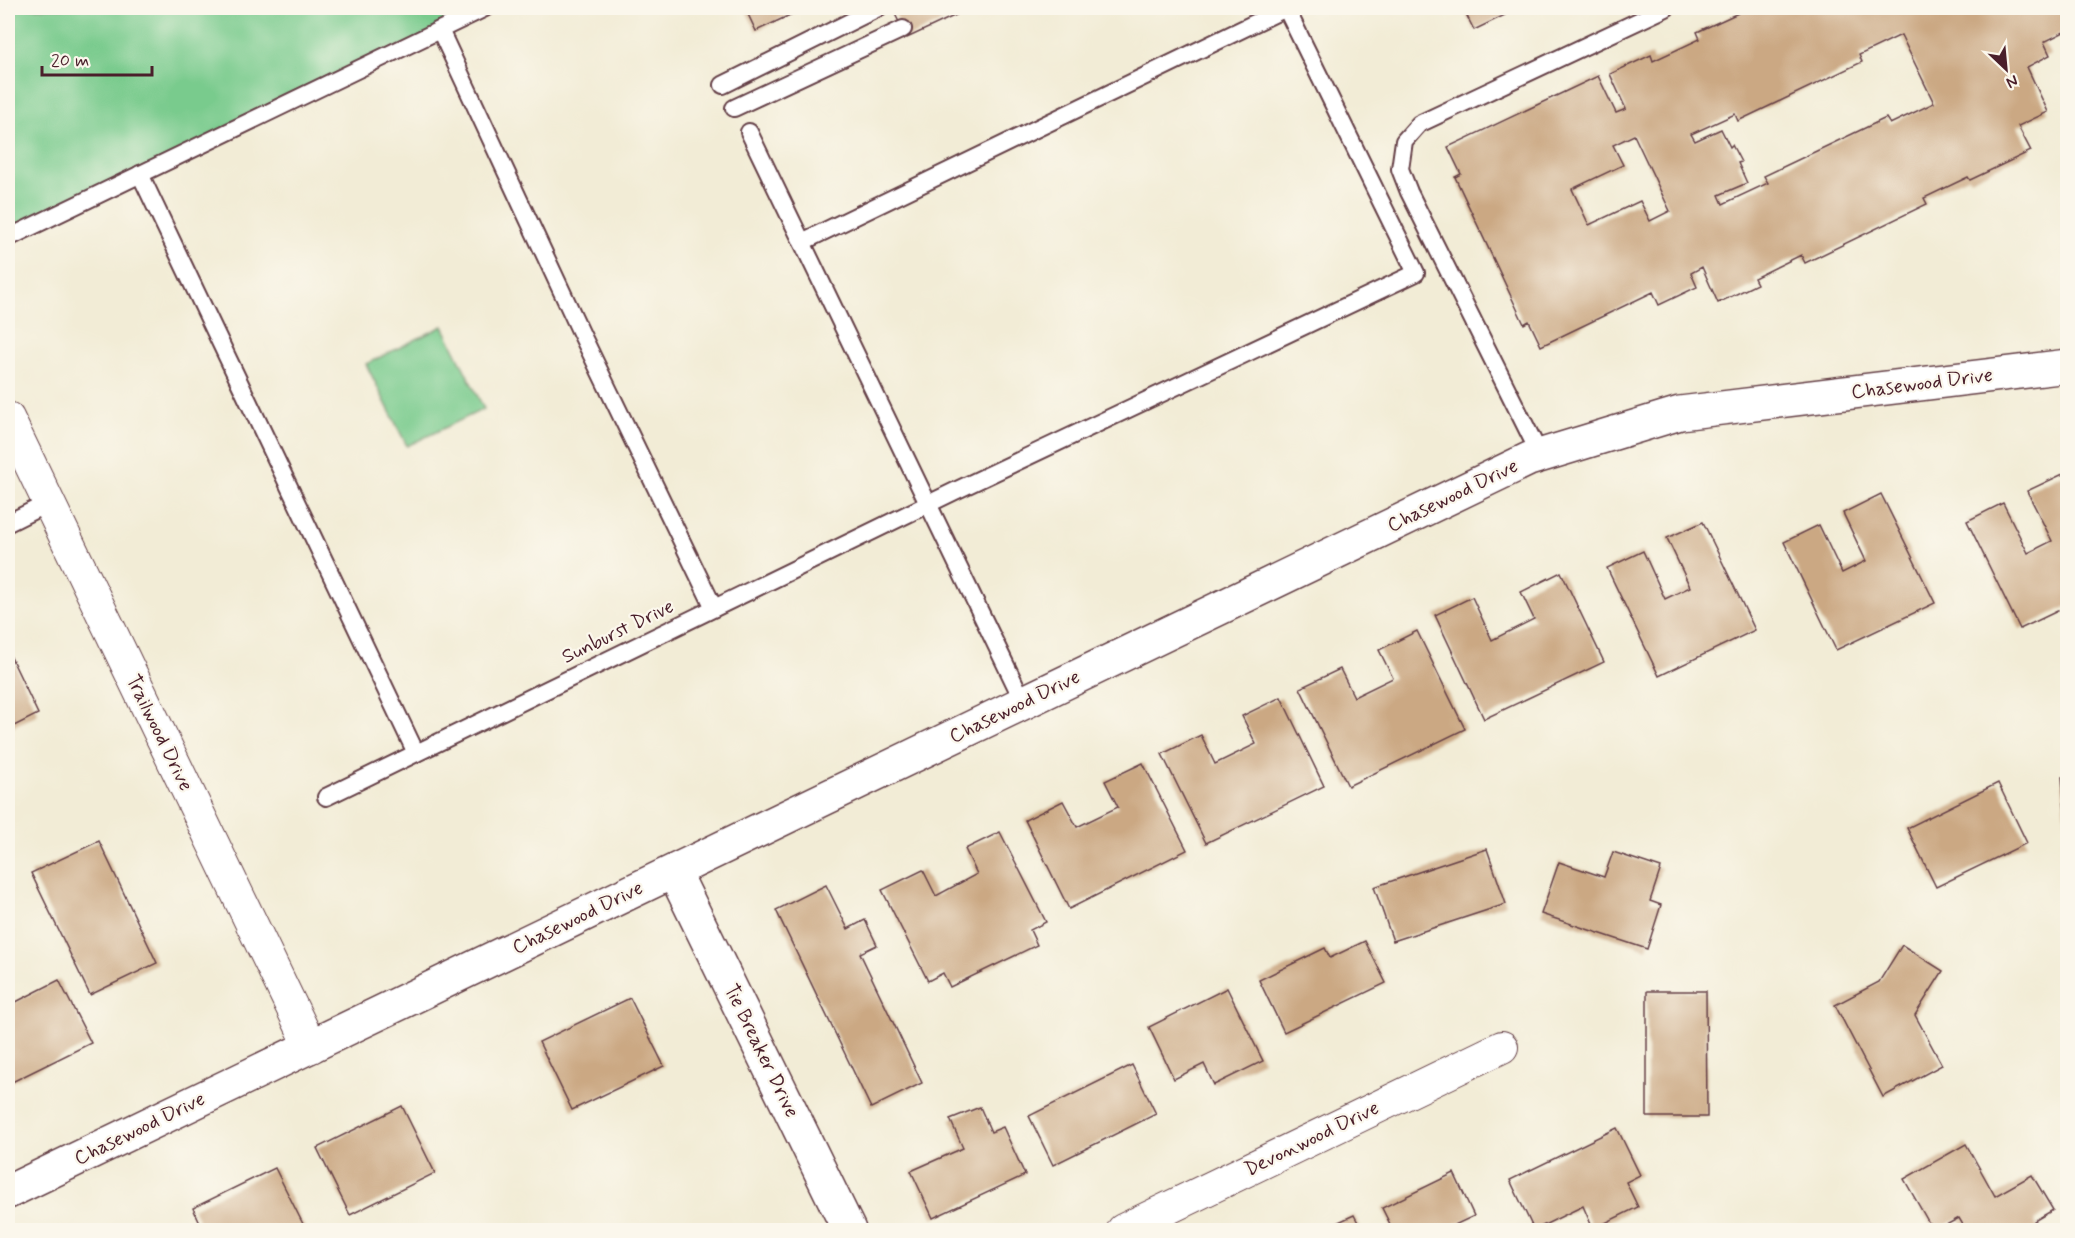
<svg xmlns="http://www.w3.org/2000/svg" width="2075" height="1238" viewBox="0 0 2075 1238" font-family="Mynerve,sans-serif">
<style>
.green{fill:#79cb8d;stroke:#62755c;stroke-width:1.5}
.building{fill:#cba883;fill-rule:evenodd}
.lines{fill:none;stroke-linecap:round;stroke-linejoin:round}
.service-casing{stroke:#633e45;stroke-width:20}
.minor-casing{stroke:#633e45;stroke-width:34}
.tertiary-casing{stroke:#633e45;stroke-width:36}
.service{stroke:#fff;stroke-width:16}
.minor{stroke:#fff;stroke-width:32}
.tertiary{stroke:#fff;stroke-width:33}
.labels{text-anchor:middle;dominant-baseline:central;stroke-width:4.5;stroke-linejoin:round;paint-order:stroke}
.street-label{font-size:20px;fill:#4a1f2b;stroke:#fbf7ec}
</style>
<rect width="100%" height="100%" fill="#fbf7ec"/>
<filter id="ink" filterUnits="userSpaceOnUse"><feTurbulence type="fractalNoise" baseFrequency=".0167" numOctaves="2"/><feDisplacementMap in="SourceGraphic" scale="12" xChannelSelector="R" yChannelSelector="G"/><feConvolveMatrix kernelMatrix="1 2 1 2 8 2 1 2 1" color-interpolation-filters="sRGB"/></filter>
<filter id="wash" filterUnits="userSpaceOnUse"><feTurbulence type="fractalNoise" baseFrequency=".008" numOctaves="4" result="noise"/><feDisplacementMap in="SourceGraphic" scale="24" xChannelSelector="R" yChannelSelector="G"/><feGaussianBlur stdDeviation="1.35" result="paint"/><feColorMatrix in="noise" values="0 0 0 0 0 0 0 0 0 0 0 0 0 0 0 0 0 1.4 0 .05"/><feComposite in="paint" operator="in"/></filter>
<g filter="url(#wash)">
<rect width="100%" height="100%" fill="#f2ecd6"/>
<g class="green">
<polygon points="8,8 485,8 8,238"/>
<polygon points="443,326 484,409 407,446 366,364"/>
</g>
<g id="blocks">
<g class="building">
<polygon points="745,8 805,8 756,31"/>
<polygon points="892,8 971,8 907,38"/>
<polygon points="1463,8 1501,8 1505,15 1474,30"/>
<path d="M1749,8H2068V30L2044,42L2050,55L2027,67L2048,112L2018,126L2031,151L1970,180L1968,177L1924,198L1927,204L1805,263L1801,255L1754,278L1757,284L1718,303L1702,267L1691,273L1697,287L1659,305L1653,292L1541,346L1529,321L1524,324L1455,177L1461,174L1448,147L1598,76L1616,113L1626,109L1610,74L1651,55L1653,61L1700,39L1697,32ZM1901,35L1934,103L1890,124L1886,118L1764,176L1768,183L1723,204L1719,195L1747,183L1738,163L1741,162L1732,145L1730,147L1721,129L1695,141L1691,134L1735,114L1738,121L1862,62L1859,55ZM1634,135L1670,211L1650,221L1640,201L1589,225L1572,189L1623,165L1613,145Z"/>
<polygon points="2065,473 2068,479 2068,606 2020,629 1967,521 2003,503 2028,553 2052,541 2027,491"/>
<polygon points="1881,494 1935,603 1836,650 1784,542 1819,525 1842,573 1866,561 1843,513"/>
<polygon points="1703,522 1755,630 1659,676 1607,568 1643,551 1665,599 1690,587 1667,538"/>
<polygon points="1561,572 1604,662 1484,719 1435,615 1472,597 1492,640 1534,619 1521,592"/>
<polygon points="1417,631 1465,729 1348,786 1300,688 1340,669 1354,697 1393,678 1379,650"/>
<polygon points="8,651 38,714 8,729"/>
<polygon points="1281,697 1324,786 1206,843 1162,754 1201,735 1215,764 1256,744 1242,716"/>
<polygon points="1143,763 1187,850 1069,909 1025,820 1063,801 1077,827 1118,807 1105,781"/>
<polygon points="2062,777 2068,777 2068,827 2066,827"/>
<polygon points="1998,783 2027,843 1936,887 1907,828"/>
<polygon points="1000,832 1046,922 1030,930 1037,945 950,987 943,973 928,981 882,890 923,870 936,896 977,874 965,849"/>
<polygon points="99,841 157,963 90,995 31,873"/>
<polygon points="1487,849 1506,904 1393,941 1374,887"/>
<polygon points="1613,852 1661,868 1650,901 1661,905 1647,949 1541,914 1559,862 1604,877"/>
<polygon points="826,885 848,929 865,920 877,945 860,953 922,1083 871,1108 776,910"/>
<polygon points="1365,941 1386,983 1284,1032 1259,980 1325,948 1330,958"/>
<polygon points="1902,945 1943,971 1915,1015 1942,1065 1883,1097 1835,1005 1879,982"/>
<polygon points="59,980 91,1043 8,1084 8,1006"/>
<polygon points="1227,988 1263,1061 1214,1085 1204,1064 1174,1079 1149,1027"/>
<polygon points="1647,991 1706,991 1707,1117 1647,1117"/>
<polygon points="630,998 664,1066 572,1110 539,1042"/>
<polygon points="1132,1065 1156,1114 1053,1165 1029,1116"/>
<polygon points="402,1106 435,1173 350,1215 317,1148"/>
<polygon points="980,1107 991,1132 1003,1127 1025,1175 933,1218 911,1171 963,1148 950,1119"/>
<polygon points="1617,1128 1640,1175 1626,1182 1638,1207 1593,1229 1583,1206 1534,1230 1510,1180"/>
<polygon points="1966,1144 1995,1196 2032,1175 2053,1210 2034,1221 2039,1230 1966,1230 1959,1218 1937,1230 1933,1230 1904,1179"/>
<polygon points="275,1168 306,1230 203,1230 193,1208"/>
<polygon points="1454,1173 1474,1216 1444,1230 1393,1230 1382,1208"/>
<polygon points="1354,1215 1362,1230 1321,1230"/>
</g>
</g>
</g>
<g filter="url(#ink)">
<use href="#blocks" fill-opacity="0" stroke="#633e45" stroke-width="1.5"/>
<g class="lines">
<g class="service-casing">
<g id="service">
<polyline points="440,30 583,337 714,608"/>
<polyline points="723,85 878,8"/>
<polyline points="734,108 903,29"/>
<polyline points="749,132 1024,703"/>
<polyline points="140,174 416,753"/>
<polyline points="8,238 485,8"/>
<polyline points="1540,455 1409,192 1400,169 1404,141 1419,124 1666,8"/>
<polyline points="8,523 48,503"/>
<polyline points="326,797 955,491 1416,273 1286,8 802,242"/>
</g>
</g>
<g class="minor-casing">
<g id="minor">
<polyline points="8,418 311,1047"/>
<polyline points="1123,1230 1502,1047"/>
</g>
</g>
<g class="tertiary-casing">
<g id="tertiary">
<polyline points="674,872 849,1230"/>
<polyline points="8,1192 1529,459 1680,413 2068,366"/>
</g>
</g>
<use href="#service" class="service"/>
<use href="#minor" class="minor"/>
<use href="#tertiary" class="tertiary"/>
</g>
</g>
<g class="labels">
<g class="street-label">
<text transform="translate(1922 384) rotate(-7)">Chasewood Drive</text>
<text transform="translate(1453 496) rotate(-26)">Chasewood Drive</text>
<text transform="translate(618 632) rotate(-26)">Sunburst Drive</text>
<text transform="translate(1015 707) rotate(-26)">Chasewood Drive</text>
<text transform="translate(159 733) rotate(64)">Trailwood Drive</text>
<text transform="translate(578 918) rotate(-26)">Chasewood Drive</text>
<text transform="translate(761 1051) rotate(64)">Tie Breaker Drive</text>
<text transform="translate(140 1129) rotate(-26)">Chasewood Drive</text>
<text transform="translate(1312 1139) rotate(-26)">Devonwood Drive</text>
</g>
</g>
<rect width="2075" height="1238" fill="none" stroke="#fbf7ec" stroke-width="30"/>
<g transform="translate(2006 69) rotate(154)" stroke="#fbf7ec" stroke-width="4.5" paint-order="stroke">
<path d="M0-4.5L10 22L0 15L-10 22Z" fill="#4a1f2b"/>
<text y="-9" font-size="16" font-weight="bold" text-anchor="middle" fill="#4a1f2b">N</text>
</g>
<path d="M42 66v9h110v-9" fill="none" stroke="#4a1f2b" stroke-width="3"/>
<text x="51" y="66" font-size="18" fill="#4a1f2b" stroke="#fbf7ec" stroke-width="4.5" paint-order="stroke">20 m</text>
</svg>
